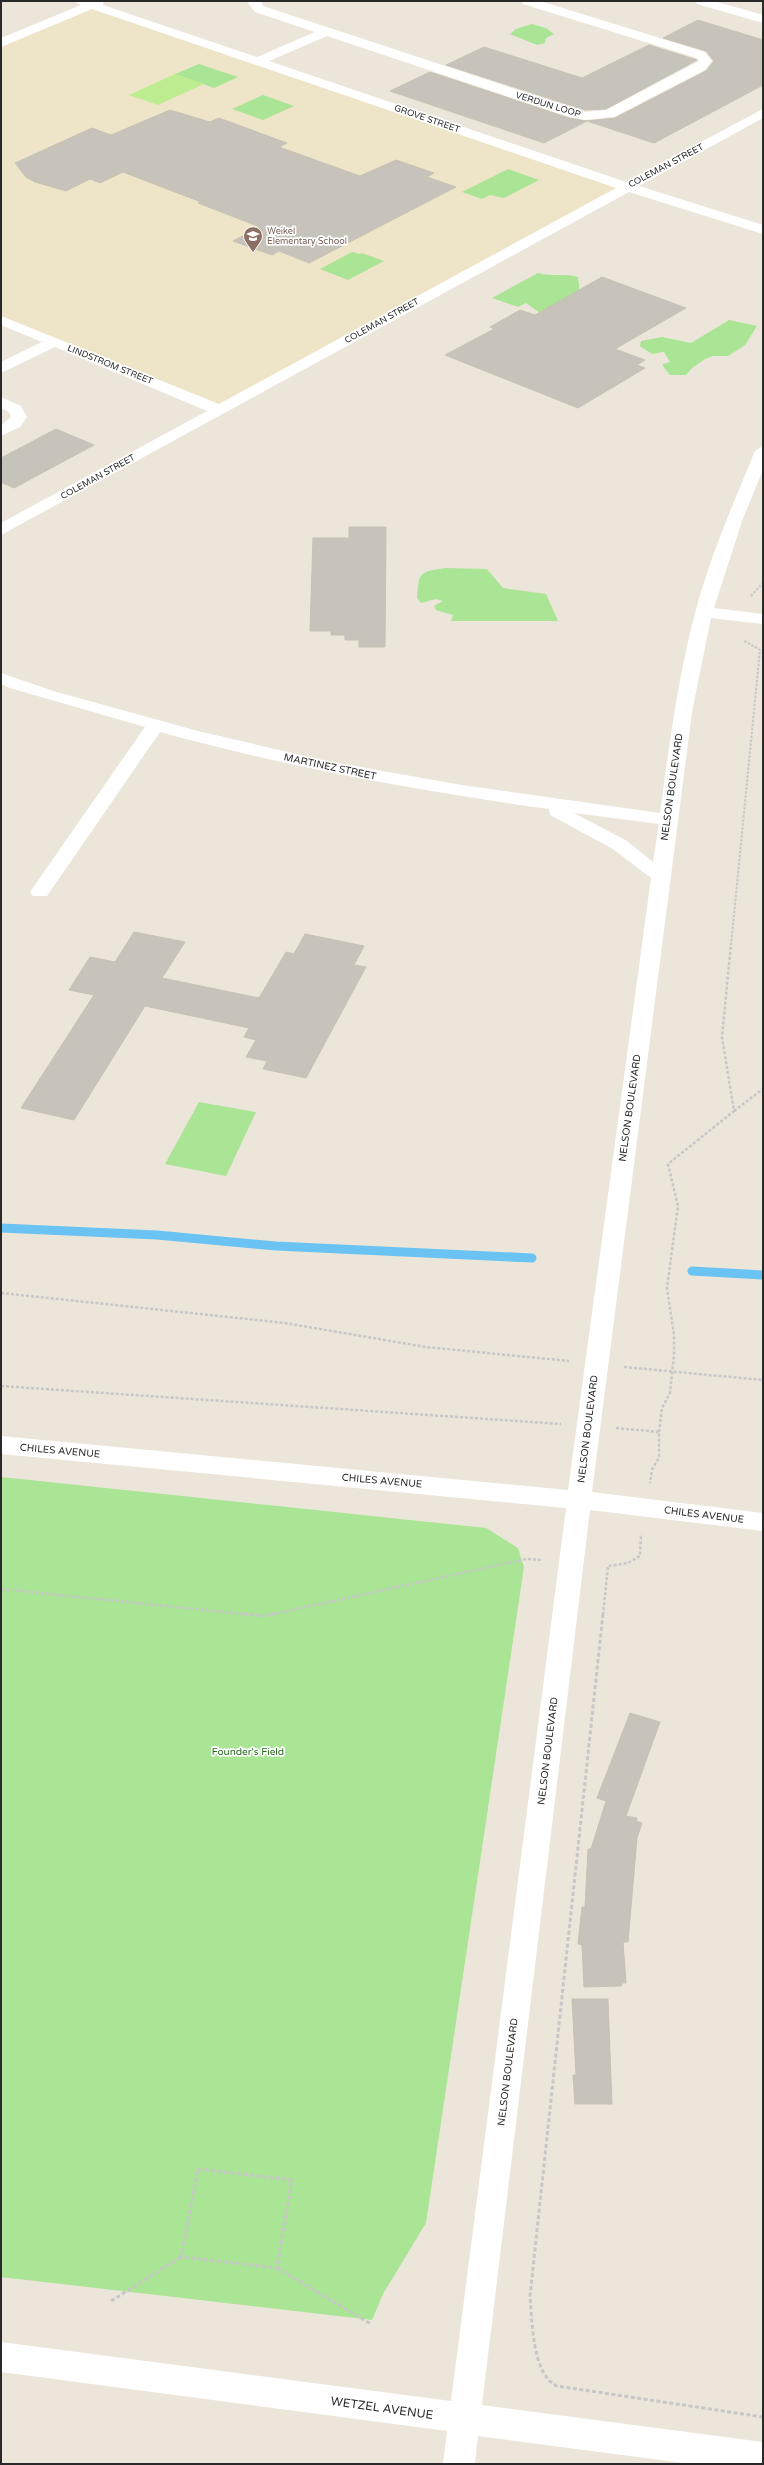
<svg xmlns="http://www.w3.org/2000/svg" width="764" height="2465" viewBox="0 0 764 2465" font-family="'Varela Round',sans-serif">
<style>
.education{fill:#eee5c9}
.green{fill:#aae495}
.pitch{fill:#beec90}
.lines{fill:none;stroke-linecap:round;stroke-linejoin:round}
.stream{stroke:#6ac3f2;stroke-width:9}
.building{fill:#c7c2ba;stroke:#c7c2b4}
.path-far2{stroke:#c7c7c7;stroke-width:2;stroke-dasharray:2.5 1.5;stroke-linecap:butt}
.path-far1{stroke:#c7c7c7;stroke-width:2.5;stroke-dasharray:3 2;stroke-linecap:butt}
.path{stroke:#c7c7c7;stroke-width:3;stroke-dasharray:4 2.5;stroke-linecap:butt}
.minor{fill:#fff;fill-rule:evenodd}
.labels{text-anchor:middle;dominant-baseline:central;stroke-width:3.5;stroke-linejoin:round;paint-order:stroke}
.far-street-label{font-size:9px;fill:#292929;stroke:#fff}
.far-education-label{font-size:9px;fill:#785e54;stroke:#fff;text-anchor:start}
.street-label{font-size:10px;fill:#292929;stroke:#fff}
.park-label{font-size:10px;fill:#226818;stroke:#fff}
.near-street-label{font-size:12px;fill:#292929;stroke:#fff}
</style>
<rect width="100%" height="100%" fill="#ece6da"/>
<polygon class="education" points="92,5 627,187 219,410 1,320 1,43"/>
<g class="green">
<polygon points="532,24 546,28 554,34 545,39 545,43 537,45 510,34 516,29"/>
<polygon points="199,64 238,77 214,88 175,74"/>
<polygon points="263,95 294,106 263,120 232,109"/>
<polygon points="508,169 539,180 504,198 490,195 482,199 462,192"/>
<polygon points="352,252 359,254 362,253 384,261 348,280 320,269"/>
<path d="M538,273C551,277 565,273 578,277L580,294L540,313L526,303L518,307L492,298Z"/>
<polygon points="729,320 757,326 745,345 728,356 713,356 705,359 692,368 686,375 670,375 663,366 663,364 670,362 664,352 652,354 640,346 641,341 662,337 691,343"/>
<path d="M445,568L487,569L503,588L546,594L558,621H451L453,615L436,610L434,606L443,601L436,599L421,603L417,598C419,572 419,572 445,568Z"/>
<polygon points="199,1102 256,1112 226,1176 165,1164"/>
<polygon points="1,1477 486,1528 518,1548 524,1567 426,2223 383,2294 372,2320 1,2277"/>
</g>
<polygon class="pitch" points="175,74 204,84 158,105 129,95"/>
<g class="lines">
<g class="stream">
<polyline points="1,1228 157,1235 276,1246 532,1258"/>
<polyline points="692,1271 763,1275"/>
</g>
</g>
<g class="building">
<polygon points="698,20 763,40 763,85 654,143 587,121 615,118 706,71 714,61 706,51 663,38"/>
<polygon points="649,45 697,60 606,109 585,110 446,65 484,47 582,78"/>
<polygon points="430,72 569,118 587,121 544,143 390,91"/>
<polygon points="170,110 210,122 219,118 287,143 279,147 360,176 396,160 434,173 427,177 456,187 309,263 279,251 272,255 233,241 260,227 198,203 201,202 123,172 100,183 90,179 66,191 35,182 26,177 15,163 92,128 111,135"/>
<polygon points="602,277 686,308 615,349 645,360 637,365 645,368 578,408 445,355 494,329 490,327 520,310 535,315"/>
<polygon points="56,429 94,445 14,488 1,482 1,458"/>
<polygon points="349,527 386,527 385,647 359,647 359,640 345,640 345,635 331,635 331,631 310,631 313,538 349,538"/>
<polygon points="134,932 185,942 162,978 259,998 286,952 294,954 305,934 364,946 354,965 366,967 306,1078 263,1069 267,1061 246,1057 256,1040 244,1037 249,1028 145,1006 74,1120 21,1108 94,995 69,990 90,957 115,962"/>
<polygon points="630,1713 660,1722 626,1816 637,1818 636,1821 642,1823 637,1838 628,1942 623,1942 626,1983 622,1983 621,1986 584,1987 582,1945 578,1944 582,1907 585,1907 588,1849 591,1849 606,1801 597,1798"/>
<polygon points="572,1999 608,1999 612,2104 575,2104 573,2075 576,2075"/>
</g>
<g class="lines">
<g class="path-far2">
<polyline points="751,596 763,583"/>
<polyline points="731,945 760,650 743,640"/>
</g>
<g class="path-far1">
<polyline points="734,1111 763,1089"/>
<polyline points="1,1293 285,1323 426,1347 569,1361"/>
<polyline points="624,1367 763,1380"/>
<polyline points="1,1386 561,1424"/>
<polyline points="616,1428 659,1432 659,1457 652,1470 650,1483"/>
<polyline points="659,1432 662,1408 670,1393 674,1355 674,1335 667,1288 678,1206 668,1164 734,1111 722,1037 731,944"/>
<polyline points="1,1589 253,1615"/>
<polyline points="269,1615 526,1559 543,1560"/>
<polyline points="603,1615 608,1566 628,1563 640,1556 641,1534"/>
</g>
<g class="path">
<polyline points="243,1614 264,1616 274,1614"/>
<path d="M603,1614L530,2296C532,2319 532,2375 557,2386L763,2417"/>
<polygon points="198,2169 292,2180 277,2268 181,2257"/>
<polyline points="277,2268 371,2324"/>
<polyline points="111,2301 181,2257"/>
</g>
<g class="minor">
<polygon points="74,1 104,1 103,5 257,57 315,32 255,12 248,3 249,1 261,1 263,6 585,112 606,110 699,61 697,58 523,4 521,1 540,1 705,52 712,61 705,70 614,117 585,120 569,117 327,36 269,61 626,182 763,109 763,118 639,186 763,225 763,234 629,192 1,535 1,523 207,411 55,347 1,373 1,362 42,342 1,325 1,316 219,404 616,188 92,9 1,47 1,38 81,5"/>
<polygon points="695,1 714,1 763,15 763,23 697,4"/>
<polygon points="1,397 21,406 27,417 20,427 1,436 1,425 11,417 9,412 1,408"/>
<path d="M763,446V470L742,521L714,608L763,614V624L711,618L692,712L592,1492L763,1513V1531L590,1510L482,2405L763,2442V2464H691L478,2436L475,2464H443L447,2431L1,2372V2342L451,2401L566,1508L1,1454V1436L568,1490L651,878L613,849L550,815L549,809C418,791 288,767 160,732L47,896H33L30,892L145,727L10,688L1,684V673L53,691L198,731L326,761L462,785L660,813C669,746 678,678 695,613C710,557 733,504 755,451ZM574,813L659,824L653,862L627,841Z"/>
</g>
</g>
<defs>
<g id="school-pin" transform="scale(1)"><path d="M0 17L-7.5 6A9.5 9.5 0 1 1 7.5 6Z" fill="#8d6e63" stroke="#fff"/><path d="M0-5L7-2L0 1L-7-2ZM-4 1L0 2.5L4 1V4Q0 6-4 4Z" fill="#fff"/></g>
</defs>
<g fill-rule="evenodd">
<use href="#school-pin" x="253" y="236"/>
</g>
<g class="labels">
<g class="far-street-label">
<text transform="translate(548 105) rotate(17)">VERDUN LOOP</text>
<text transform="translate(427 119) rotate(19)">GROVE STREET</text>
<text transform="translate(666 166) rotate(-28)">COLEMAN STREET</text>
<text transform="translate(382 321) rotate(-29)">COLEMAN STREET</text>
<text transform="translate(110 365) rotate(22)">LINDSTROM STREET</text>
<text transform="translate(98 477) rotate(-29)">COLEMAN STREET</text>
</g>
<g class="far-education-label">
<text x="267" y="231">Weikel<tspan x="267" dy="10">Elementary School</tspan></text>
</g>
<g class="street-label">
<text transform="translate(330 767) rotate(12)">MARTINEZ STREET</text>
<text transform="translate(672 787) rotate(-82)">NELSON BOULEVARD</text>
<text transform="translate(630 1108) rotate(-82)">NELSON BOULEVARD</text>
<text transform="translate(588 1429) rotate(-83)">NELSON BOULEVARD</text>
<text transform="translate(60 1451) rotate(5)">CHILES AVENUE</text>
<text transform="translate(382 1481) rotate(5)">CHILES AVENUE</text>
<text transform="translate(704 1515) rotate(7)">CHILES AVENUE</text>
<text transform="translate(548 1751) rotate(-83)">NELSON BOULEVARD</text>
<text transform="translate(508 2072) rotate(-83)">NELSON BOULEVARD</text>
</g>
<g class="park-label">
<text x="248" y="1752">Founder's Field</text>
</g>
<g class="near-street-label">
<text transform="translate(382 2408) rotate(8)">WETZEL AVENUE</text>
</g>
</g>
<rect width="764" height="2465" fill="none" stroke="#292929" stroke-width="4"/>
</svg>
